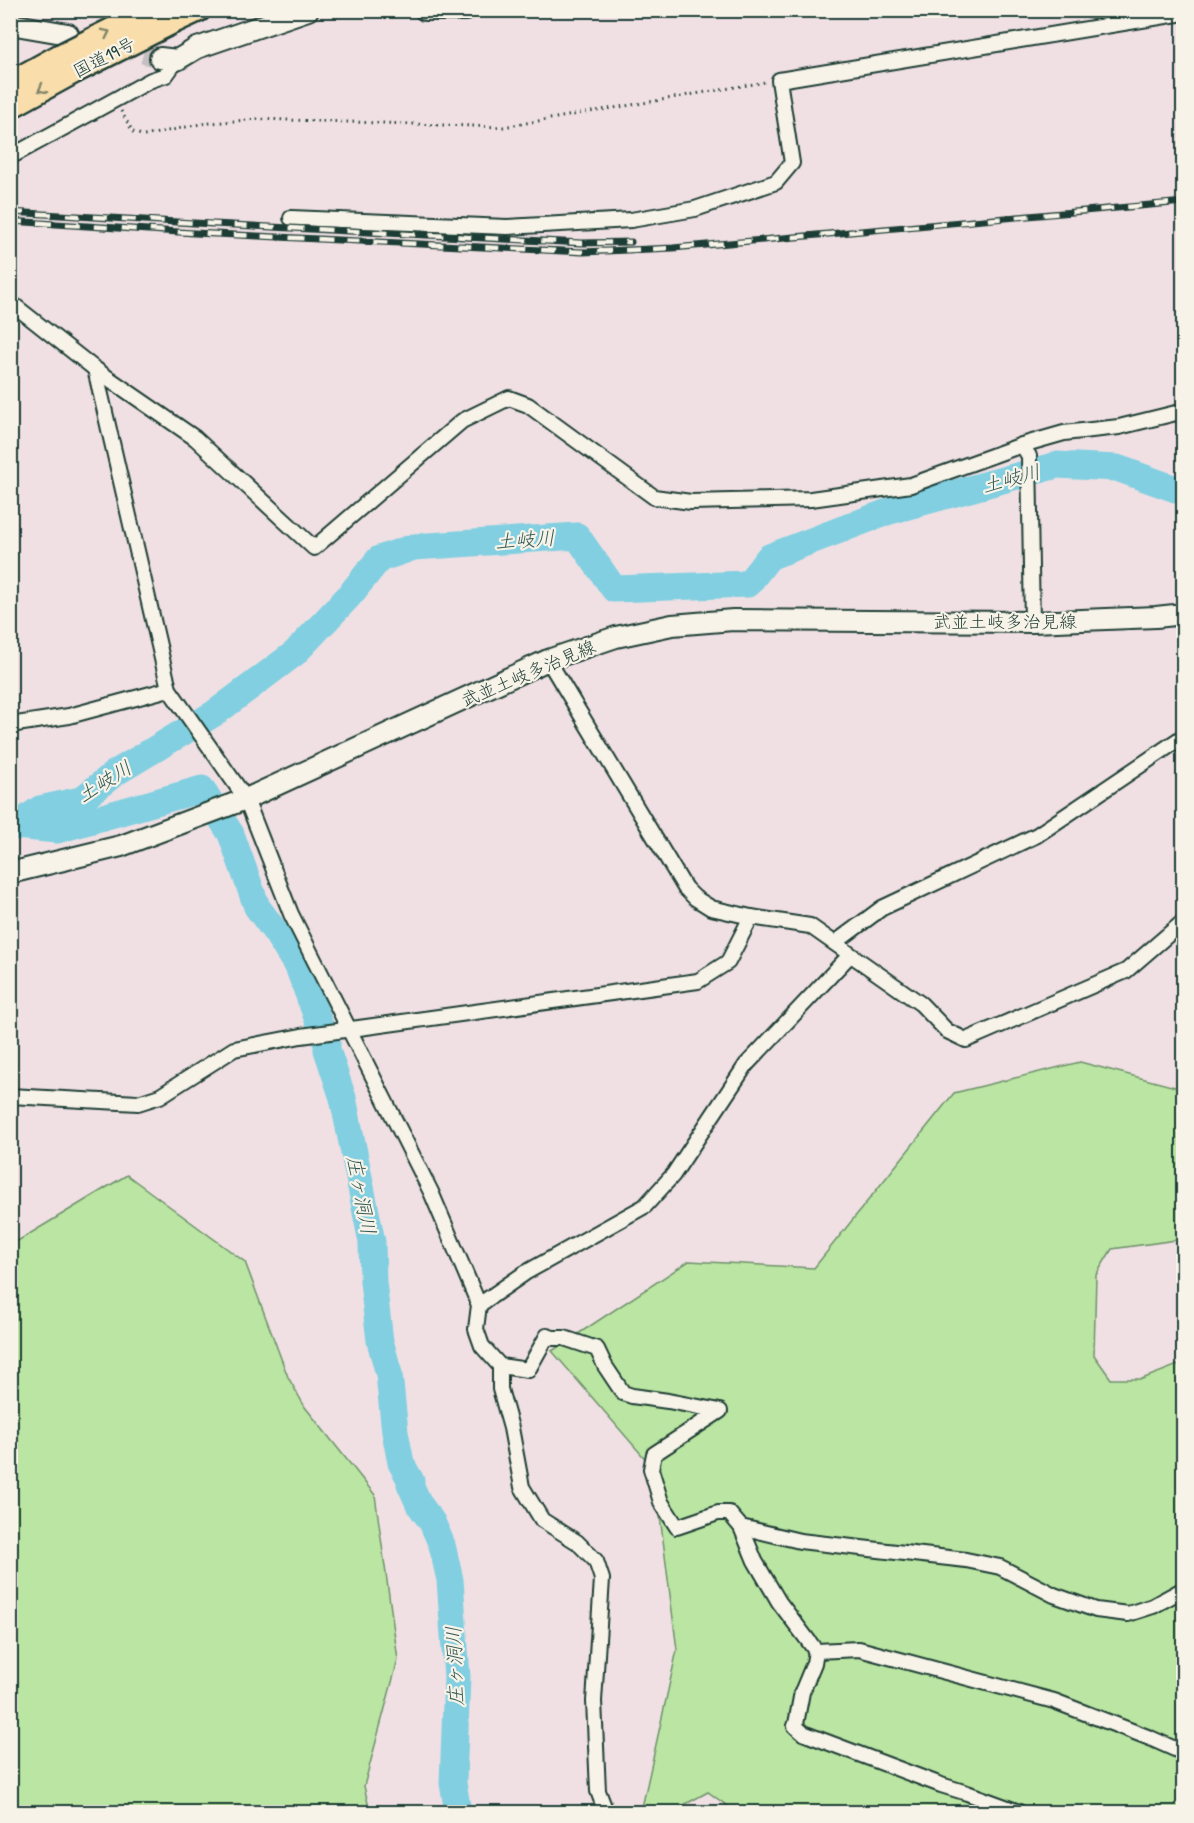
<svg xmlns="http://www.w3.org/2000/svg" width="1194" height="1823" viewBox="0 0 1194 1823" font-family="'Patrick Hand','Klee One',sans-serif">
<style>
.green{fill:#bbe5a2;stroke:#6d916b;stroke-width:1.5}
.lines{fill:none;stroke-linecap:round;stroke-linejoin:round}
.river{stroke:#81cfe0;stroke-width:27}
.secondary-tunnel{stroke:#c6bfc1;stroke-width:20;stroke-dasharray:20 10;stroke-linecap:butt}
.minor-casing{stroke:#1f3d34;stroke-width:18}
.secondary-casing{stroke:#1f3d34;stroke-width:24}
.trunk-casing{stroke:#1f3d34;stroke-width:27}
.path{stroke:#1f3d34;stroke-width:3;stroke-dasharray:1.5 4.5;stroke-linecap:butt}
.minor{stroke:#f7f3e8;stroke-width:14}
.secondary{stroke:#f7f3e8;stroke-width:20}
.trunk{stroke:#f9deab;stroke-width:22}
.rail-casing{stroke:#1f3d34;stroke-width:7}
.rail{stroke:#f7f3e8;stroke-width:4.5;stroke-dasharray:14;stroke-linecap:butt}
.trunk-bridge-casing{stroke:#1f3d34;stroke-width:27;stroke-linecap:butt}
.trunk-bridge{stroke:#f9deab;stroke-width:22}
.oneway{stroke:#81856a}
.labels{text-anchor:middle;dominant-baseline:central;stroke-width:4.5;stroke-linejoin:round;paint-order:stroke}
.street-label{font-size:18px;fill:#1f3d34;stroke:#f7f3e8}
.water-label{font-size:20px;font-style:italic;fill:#335a56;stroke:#f7f3e8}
</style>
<rect width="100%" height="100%" fill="#f0e0e4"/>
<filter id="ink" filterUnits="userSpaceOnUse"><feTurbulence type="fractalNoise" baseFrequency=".0167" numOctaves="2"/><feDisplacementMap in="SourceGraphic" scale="12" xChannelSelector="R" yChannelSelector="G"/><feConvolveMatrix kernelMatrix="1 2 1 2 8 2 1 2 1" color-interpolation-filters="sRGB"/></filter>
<g filter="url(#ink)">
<g class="green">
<polygon points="1080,1062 1183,1089 1183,1239 1112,1249 1096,1275 1094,1355 1111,1379 1142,1379 1183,1363 1183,1812 736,1812 708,1792 671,1812 641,1812 677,1650 654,1469 552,1351 689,1261 814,1268 954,1093"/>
<polygon points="127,1175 245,1262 288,1377 305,1407 375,1495 398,1660 364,1786 370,1812 11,1812 11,1245"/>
</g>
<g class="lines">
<g class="river">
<polyline points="16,826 57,830 202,789 231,834 257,907 277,934 299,969 327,1044 327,1050 343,1098 372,1242 373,1282 380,1341 389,1374 395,1432 401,1463 411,1481 410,1484 419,1504 432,1522 442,1545 450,1580 457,1677 453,1783 458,1812"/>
<polyline points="10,828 16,826 40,809 81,800 115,773 215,713 295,653 349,596 379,559 414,547 577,536 614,589 748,584 769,557 890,511 1057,465 1117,468 1184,492"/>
</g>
<polyline class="secondary-tunnel" points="114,46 160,58"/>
<g class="minor-casing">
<g id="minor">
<polyline points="10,157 151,80 166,75 177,60"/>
<polyline points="291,218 507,227 631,220 695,209 776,182 792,163 779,80 1184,13"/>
<polyline points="10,302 95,369 195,438 314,548 462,421 509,398 528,405 654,497 691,502 811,499 911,485 1022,445 1064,433 1119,427 1176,413 1184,415"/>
<polyline points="95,369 169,689 246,799 291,914 431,1192 479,1305 476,1329 482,1346 500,1366 528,1370 547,1336 553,1338 564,1338 597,1349 605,1366 623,1393 632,1396 668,1401 720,1411 654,1454 651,1469 661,1502 677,1527 718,1513 729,1513 741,1527 755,1561 779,1602 816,1651 814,1663 802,1692 796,1724 795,1726 803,1733 941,1785 967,1793 1019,1812"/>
<polyline points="1022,445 1029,456 1032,622"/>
<polyline points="548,660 685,888 695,898 711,908 751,917 810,926 921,1004 947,1031 966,1040 1126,971 1184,921"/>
<polyline points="10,725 69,716 169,689"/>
<polyline points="835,943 882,908 1037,835 1184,736"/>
<polyline points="10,1096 138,1103 160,1096 234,1049 301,1036 698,981 728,962 751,917"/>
<polyline points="479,1305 525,1273 645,1206 673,1175 746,1065 850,955"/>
<polyline points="500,1366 500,1389 511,1428 522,1487 542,1520 577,1542 596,1561 602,1579 594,1701 598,1791 606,1812"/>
<polyline points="741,1527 800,1541 966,1560 1000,1567 1054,1595 1096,1610 1128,1614 1153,1606 1184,1589"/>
<polyline points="816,1651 859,1649 1054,1701 1150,1738 1184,1753"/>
</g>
</g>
<g class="secondary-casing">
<g id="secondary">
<polyline points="425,10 465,10"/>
<polyline points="10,24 68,34"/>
<polyline points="160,58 177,60 197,48 308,10"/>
<polyline points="10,873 121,846 246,799 548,660 616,637 672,625 733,620 1032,622 1156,617 1184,614"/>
</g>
</g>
<g class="trunk-casing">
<g id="trunk">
<polyline points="175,21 199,10"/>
<polyline points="10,83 61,55"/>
<polyline points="10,107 74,72"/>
</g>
</g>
<polyline class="path" points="121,111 133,132 144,136 200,124 258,119 503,127 765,82"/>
<use href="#minor" class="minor"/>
<use href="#secondary" class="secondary"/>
<use href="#trunk" class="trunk"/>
<g class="rail-casing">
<g id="rail">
<polyline points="10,212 194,223 582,243 631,242"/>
<polyline points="10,221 194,233 583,252 673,248 1184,202"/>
</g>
</g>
<use href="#rail" class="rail"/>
<g class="trunk-bridge-casing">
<g id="trunk-bridge">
<polyline points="61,55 151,10"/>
<polyline points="74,72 175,21"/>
</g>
</g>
<use href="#trunk-bridge" class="trunk-bridge"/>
</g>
<defs><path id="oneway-chevron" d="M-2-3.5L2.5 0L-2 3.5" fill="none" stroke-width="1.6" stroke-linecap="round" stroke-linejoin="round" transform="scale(1.5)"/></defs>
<g class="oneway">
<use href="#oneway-chevron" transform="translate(106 33) rotate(-26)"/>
<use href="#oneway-chevron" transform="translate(42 89) rotate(151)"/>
</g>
</g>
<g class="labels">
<g class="street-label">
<text transform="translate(104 57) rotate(-27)">国道19号</text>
<text x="1005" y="621">武並土岐多治見線</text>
<text transform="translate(528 673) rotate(-23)">武並土岐多治見線</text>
</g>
<g class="water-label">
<text transform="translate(1011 478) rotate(-15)">土岐川</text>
<text transform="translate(525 539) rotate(-4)">土岐川</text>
<text transform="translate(104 781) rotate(-32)">土岐川</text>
<text transform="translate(362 1195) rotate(79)">庄ヶ洞川</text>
<text transform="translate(454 1666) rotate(-92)">庄ヶ洞川</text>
</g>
</g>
<rect width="1194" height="1823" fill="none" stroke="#f7f3e8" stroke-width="36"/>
<rect x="18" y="18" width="1158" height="1787" fill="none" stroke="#1f3d34" stroke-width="2" filter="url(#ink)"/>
</svg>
